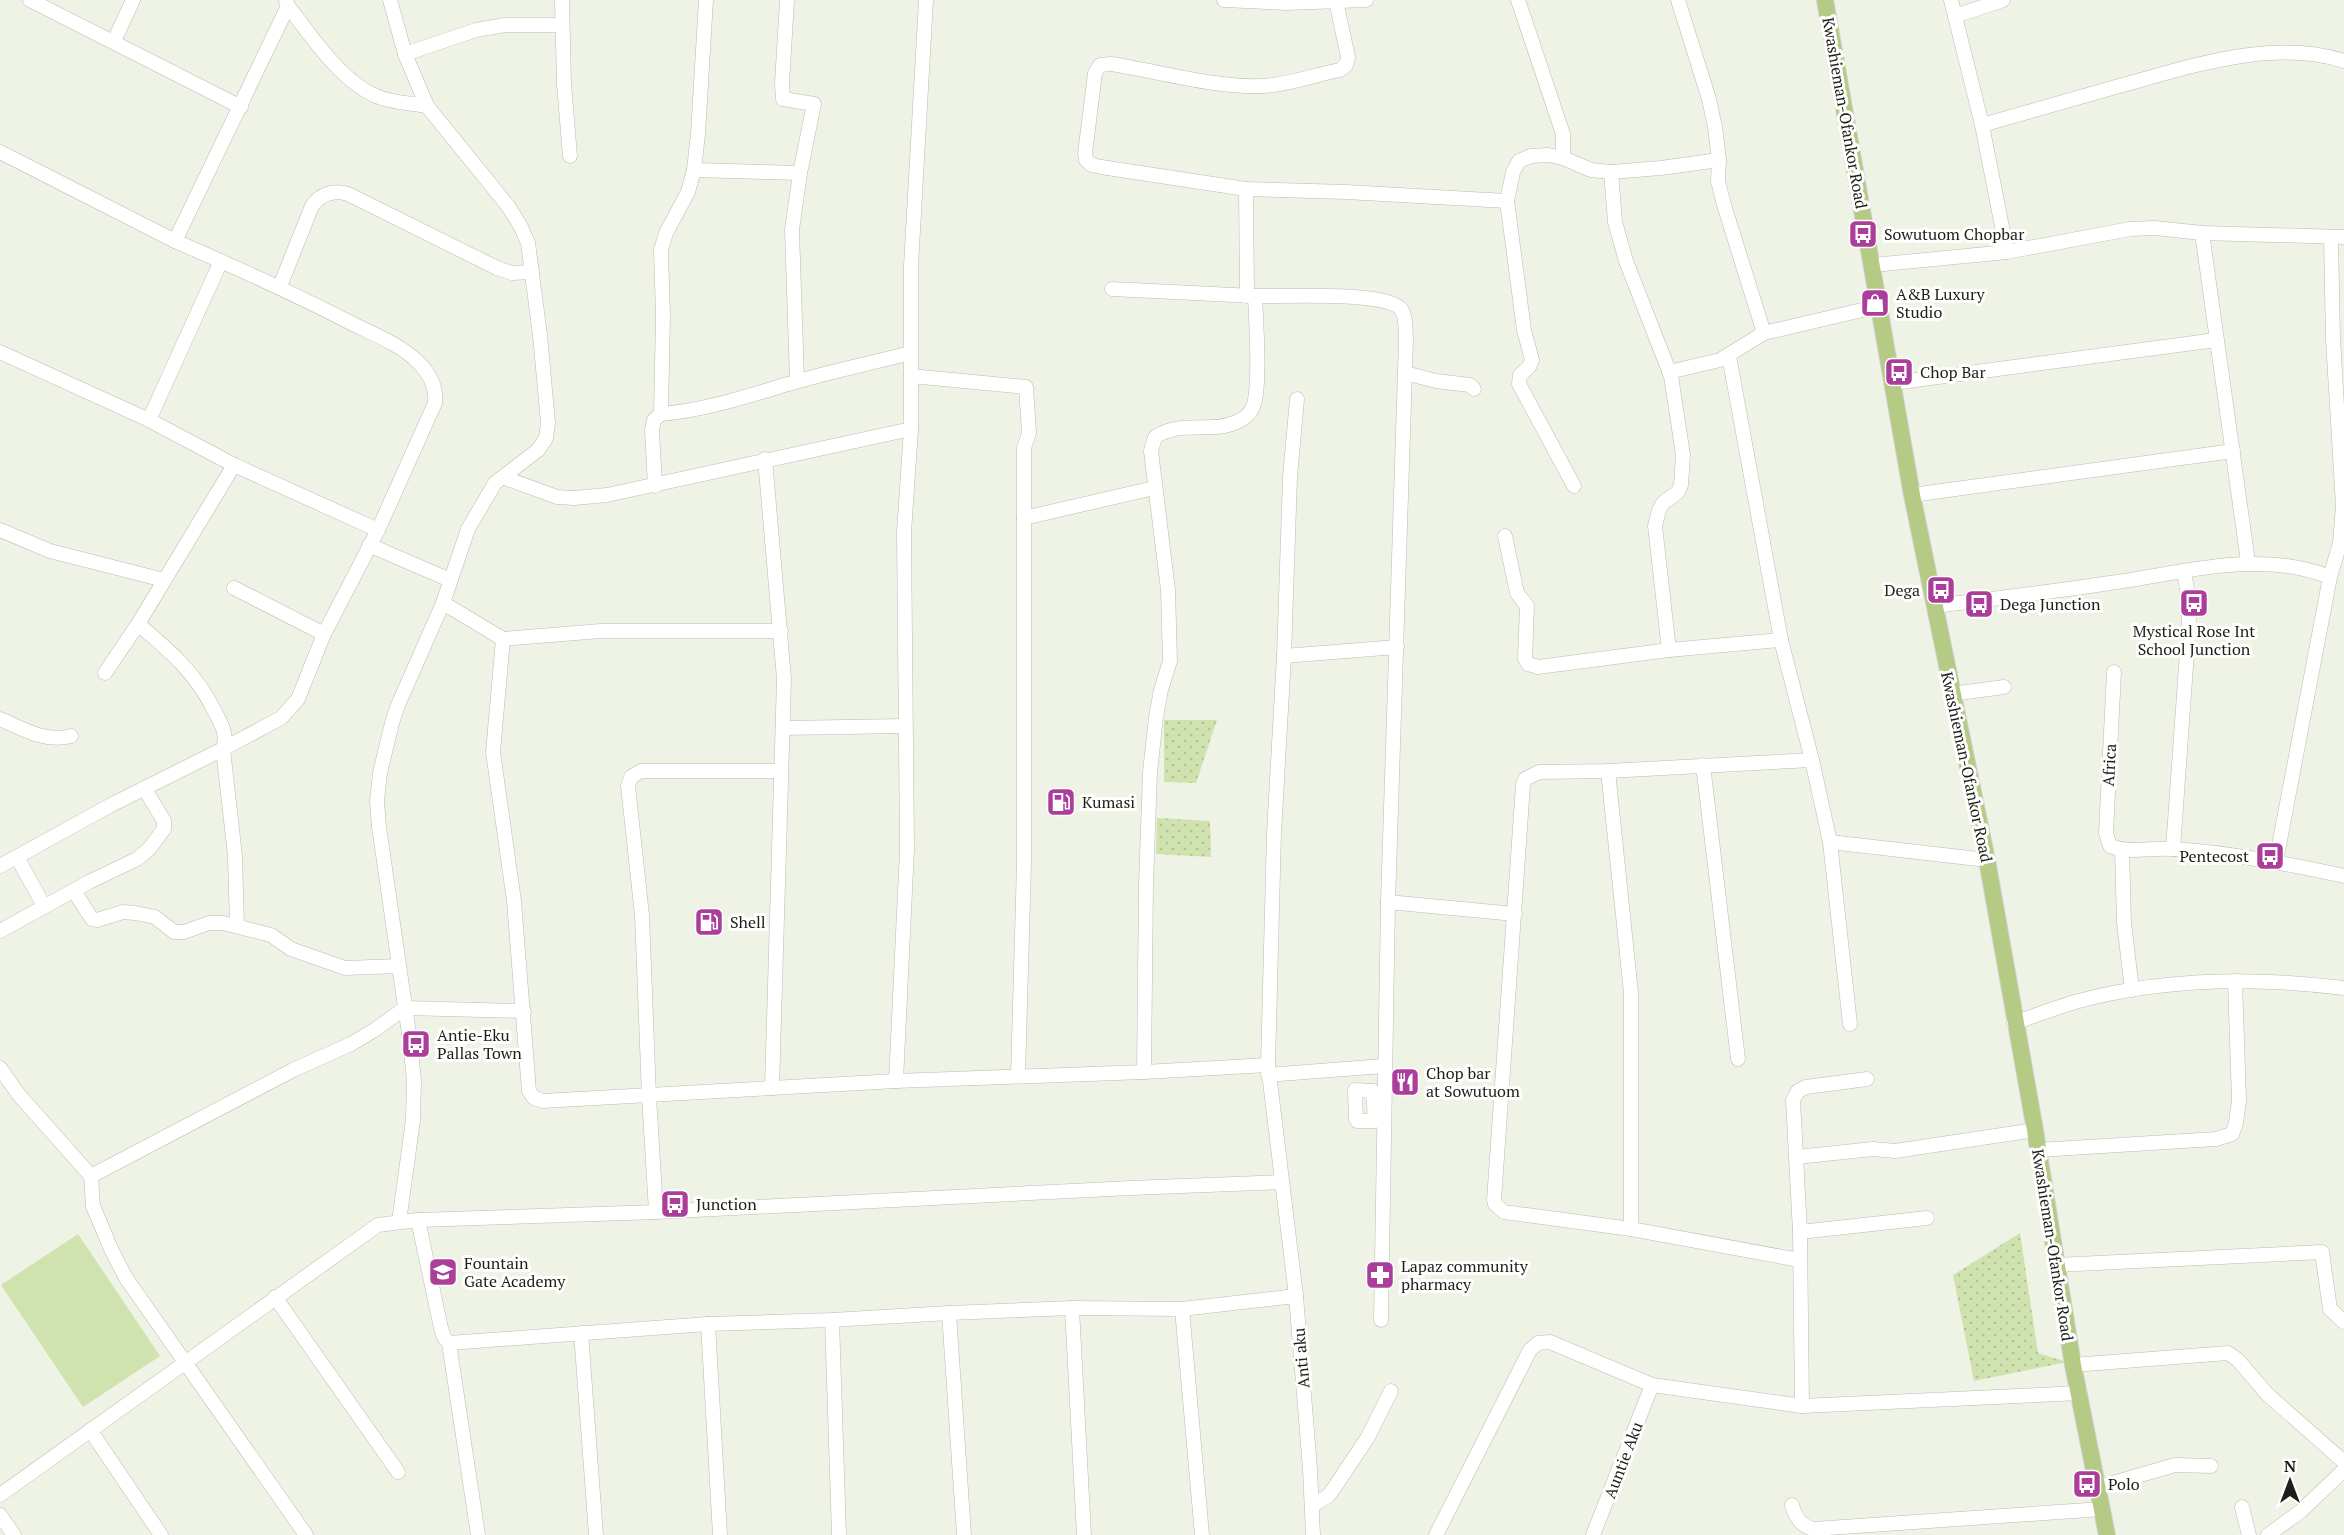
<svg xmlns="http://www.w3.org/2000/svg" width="2344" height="1535" viewBox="0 0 2344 1535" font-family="'PT Serif',serif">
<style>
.grass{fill:url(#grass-dots)}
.garden{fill:#d0e3af}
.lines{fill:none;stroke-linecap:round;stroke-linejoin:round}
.minor-casing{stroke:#b8bdb0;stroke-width:15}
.major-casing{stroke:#d2d2d1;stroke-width:18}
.minor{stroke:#fff;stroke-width:14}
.major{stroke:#b5ca85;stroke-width:16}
.labels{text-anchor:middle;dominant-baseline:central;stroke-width:6;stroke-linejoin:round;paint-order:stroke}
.street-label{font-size:16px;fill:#1d1e1a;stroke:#fefffc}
.poi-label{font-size:16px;fill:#1d1e1a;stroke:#fefffc;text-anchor:start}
</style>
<defs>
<pattern id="grass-dots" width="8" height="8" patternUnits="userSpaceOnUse" patternTransform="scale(1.5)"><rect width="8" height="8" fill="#d0e3af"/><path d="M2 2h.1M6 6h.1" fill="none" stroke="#b2c296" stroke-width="1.8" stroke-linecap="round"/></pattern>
</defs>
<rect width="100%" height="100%" fill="#eef3e6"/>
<g class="grass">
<polygon points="1164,720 1217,720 1196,783 1164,782"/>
<polygon points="1157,818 1210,821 1211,857 1156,854"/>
<polygon points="2020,1233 2038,1353 2067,1362 1974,1381 1953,1275"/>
</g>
<polygon class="garden" points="78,1234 160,1356 83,1407 1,1285"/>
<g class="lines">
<g class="minor-casing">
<g id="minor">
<polyline points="30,0 241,107"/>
<path d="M286,0L288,6C311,36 341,81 376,96C391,103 410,103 427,106"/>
<polyline points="390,0 405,54 427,106 508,206 521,227 528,243 540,335 548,423 546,438 538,450 495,483 468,529 443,603 398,705 392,723 380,773 377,801 379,827 410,1041 414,1081 413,1120 399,1222"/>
<polyline points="562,0 564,84 570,156"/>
<polyline points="787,0 782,84 783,99 814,104 800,173 792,230 797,381"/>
<polyline points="1224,0 1287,3 1366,0"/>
<polyline points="1518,0 1563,134 1563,158"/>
<polyline points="1678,0 1709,99 1715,127 1719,160 1718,181 1724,205 1764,333"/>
<polyline points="1951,0 1982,125 2007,252"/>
<path d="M1336,1L1348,57L1346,65L1340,70C1314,75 1288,85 1262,86C1216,88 1157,71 1111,64L1100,65L1095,73L1085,153L1086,160L1092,165L1101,167L1246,189L1346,192L1507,201"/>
<polyline points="1955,16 2003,0"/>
<polyline points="114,41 133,0"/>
<polyline points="405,54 476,30 505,25 561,25"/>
<path d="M1982,125C2028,112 2074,99 2119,86C2190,67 2271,38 2344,61"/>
<polyline points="0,152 175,241"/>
<polyline points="694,170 800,173"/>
<polyline points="1611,172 1615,222 1626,261 1671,376 1683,455 1681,485 1678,492 1663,503 1659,510 1655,526 1669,650"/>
<polyline points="1246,189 1247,296"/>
<polyline points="2202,233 2248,562"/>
<polyline points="1873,265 2007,252 2130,229 2155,228 2202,233 2344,237"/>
<path d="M280,286L312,206C321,193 334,190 348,194L497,268L512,273L532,272"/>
<path d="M1112,289C1159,291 1207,294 1254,296C1283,297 1381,291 1400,308C1407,315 1405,330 1406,339L1388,902L1381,1320"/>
<polyline points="0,352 149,420 234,465 378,530"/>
<polyline points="1729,356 1781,640 1812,760 1830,842 1850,1024"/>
<polyline points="1669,372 1720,360 1764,333 1879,306"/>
<polyline points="1405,373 1436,381 1470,385 1474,389"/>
<polyline points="911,376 1026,387 1029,433 1024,448 1024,863 1018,1076"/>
<polyline points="1893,383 2216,340"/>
<polyline points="1297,399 1290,477 1284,656 1274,833 1268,1065 1296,1296 1310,1469 1313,1535"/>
<path d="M661,414C708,410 750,395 795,382C833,371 872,363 910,353"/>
<polyline points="149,420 221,261"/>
<polyline points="765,459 784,679 772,1088"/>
<polyline points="505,478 557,497 574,498 607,495 911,429"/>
<polyline points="655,486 652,430 654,420 661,414 663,316 661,250 666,233 688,192 694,170 698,134 706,0"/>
<polyline points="1574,486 1519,384 1520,375 1529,367 1532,360 1524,330 1507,201 1513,172 1519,161 1531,156 1548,155 1563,158 1591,170 1611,172 1661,168 1719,160"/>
<polyline points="1912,495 2233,451"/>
<polyline points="1024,518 1154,488"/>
<polyline points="0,530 50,551 164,580"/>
<polyline points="1505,536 1517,593 1527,606 1525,659 1528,664 1538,667 1669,650 1781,640"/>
<polyline points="369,545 450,580"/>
<polyline points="234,588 324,634"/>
<polyline points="443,603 503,639 601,631 781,631"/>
<path d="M1934,606C1993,599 2051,592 2110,583C2184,573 2258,549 2330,577"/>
<polyline points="503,639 493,752 514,901 529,1091 534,1098 543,1101 896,1081 1144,1072 1268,1065"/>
<polyline points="1284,656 1397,647"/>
<path d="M2114,672L2106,833L2110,846C2131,854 2152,847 2174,849C2232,853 2288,864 2344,876"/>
<polyline points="105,673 138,624"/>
<polyline points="1952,694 2004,687"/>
<path d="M0,719C23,729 46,743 71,736"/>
<polyline points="783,728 904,726"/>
<polyline points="1703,765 1738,1059"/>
<polyline points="1608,771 1631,993 1631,1229"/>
<polyline points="1830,842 1987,860"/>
<polyline points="2173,849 2189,624 2188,595 2184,572"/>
<polyline points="2122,850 2124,923 2132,990"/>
<polyline points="17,857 44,906"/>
<polyline points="2276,861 2330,577 2340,543 2343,506 2333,339 2331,238"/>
<path d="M0,866L111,805L223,749C228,733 221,724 214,710C195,672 170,651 138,624L234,465"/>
<polyline points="74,891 92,919 97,920 123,912 135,913 155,917 174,932 184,932 209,923 223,923 271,935 291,949 345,968 399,966"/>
<polyline points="1388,902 1515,914"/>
<path d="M237,926L235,856L223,749L281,718L298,699L324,634L378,530L435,403C437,387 429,373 418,362C400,344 373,334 351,323C293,293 235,267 175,241L288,6"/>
<polyline points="0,931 89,882 137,859 149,849 164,829 164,821 144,788"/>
<path d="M2014,1023C2034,1016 2055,1008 2075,1002C2162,978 2255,977 2344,988"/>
<polyline points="0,1068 19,1095 91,1176 93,1206 111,1249 126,1278 306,1535"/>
<path d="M1144,1072L1146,884L1150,772L1156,717L1161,690L1170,661L1168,590L1151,451L1155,437C1173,425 1192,428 1213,427C1227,427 1247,421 1253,407C1261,387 1256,321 1255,296"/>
<polyline points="1268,1075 1384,1066"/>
<polyline points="896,1081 907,849 904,532 911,429 911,266 926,0"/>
<polyline points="1356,1119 1355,1090 1373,1091 1375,1121 1357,1121"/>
<polyline points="2038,1150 2216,1139 2232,1134 2236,1123 2239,1100 2235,981"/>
<polyline points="1797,1157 1873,1149 1895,1151 2035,1130"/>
<polyline points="91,1176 293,1070 351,1044 376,1029 405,1008 524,1011"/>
<polyline points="656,1212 649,1096 642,915 628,786 631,777 641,771 781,771"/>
<polyline points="418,1220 441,1328 444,1337 449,1343 478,1535"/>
<polyline points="1800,1232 1927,1218"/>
<polyline points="1799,1260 1631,1229 1504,1212 1495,1204 1494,1200 1523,785 1525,779 1539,772 1608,771 1812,760"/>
<polyline points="2056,1265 2322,1252 2330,1309 2344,1322"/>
<polyline points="275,1297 398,1472"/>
<polyline points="1072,1308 1084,1535"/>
<polyline points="1182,1309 1202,1535"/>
<polyline points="949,1313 964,1535"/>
<polyline points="832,1320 839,1535"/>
<polyline points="708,1324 720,1535"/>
<polyline points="581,1333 596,1535"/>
<polyline points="449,1343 708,1324 832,1320 949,1313 1072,1308 1182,1309 1296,1296"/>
<polyline points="2073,1365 2228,1353 2238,1360 2267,1394 2344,1462"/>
<polyline points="1802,1406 1800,1232 1793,1100 1798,1091 1806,1087 1867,1079"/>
<polyline points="90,1430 161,1535"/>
<polyline points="2099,1487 2175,1465 2211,1466"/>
<polyline points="0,1495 378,1225 418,1220 656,1212 1131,1188 1282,1182"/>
<path d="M1792,1505C1795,1517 1802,1527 1814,1529L2102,1509"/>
<polyline points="1312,1506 1328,1496 1334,1488 1368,1437 1391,1391"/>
<polyline points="2242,1507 2249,1535"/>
<polyline points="0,1515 14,1535"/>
<polyline points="1436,1535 1530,1350 1538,1343 1550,1342 1652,1385 1802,1406 2080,1393"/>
<polyline points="1593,1535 1652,1385"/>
<polyline points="2268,1535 2301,1511 2344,1470"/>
</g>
</g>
<g class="major-casing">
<polyline id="major" points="1825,0 1912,495 1987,860 2035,1130 2073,1365 2107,1535"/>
</g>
<use href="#minor" class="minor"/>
<use href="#major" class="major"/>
</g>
<defs>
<g id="bus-square" transform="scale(1.5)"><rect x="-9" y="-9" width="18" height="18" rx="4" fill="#ac3e9b" stroke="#fefffc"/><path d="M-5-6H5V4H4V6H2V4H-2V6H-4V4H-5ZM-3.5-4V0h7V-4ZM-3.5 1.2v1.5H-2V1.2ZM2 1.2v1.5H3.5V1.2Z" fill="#fff"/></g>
<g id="shop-square" transform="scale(1.5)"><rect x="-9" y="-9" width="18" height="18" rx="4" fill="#ac3e9b" stroke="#fefffc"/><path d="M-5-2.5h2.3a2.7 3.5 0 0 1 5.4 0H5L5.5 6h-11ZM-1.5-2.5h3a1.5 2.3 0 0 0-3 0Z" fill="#fff"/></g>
<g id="fuel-square" transform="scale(1.5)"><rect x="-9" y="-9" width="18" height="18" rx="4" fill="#ac3e9b" stroke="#fefffc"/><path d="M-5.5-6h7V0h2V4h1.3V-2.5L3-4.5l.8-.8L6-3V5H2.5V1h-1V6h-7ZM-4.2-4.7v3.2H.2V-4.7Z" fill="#fff"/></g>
<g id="restaurant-square" transform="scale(1.5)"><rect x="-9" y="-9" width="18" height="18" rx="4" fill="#ac3e9b" stroke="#fefffc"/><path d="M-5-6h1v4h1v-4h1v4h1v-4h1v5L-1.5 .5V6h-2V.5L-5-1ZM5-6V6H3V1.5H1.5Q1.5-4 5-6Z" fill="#fff"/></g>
<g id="school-square" transform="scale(1.5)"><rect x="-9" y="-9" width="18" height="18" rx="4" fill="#ac3e9b" stroke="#fefffc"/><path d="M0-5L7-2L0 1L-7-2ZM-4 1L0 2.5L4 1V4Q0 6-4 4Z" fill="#fff"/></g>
<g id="pharmacy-square" transform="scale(1.5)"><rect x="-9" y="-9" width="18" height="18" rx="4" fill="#ac3e9b" stroke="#fefffc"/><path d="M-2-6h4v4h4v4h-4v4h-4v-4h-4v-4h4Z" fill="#fff"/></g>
</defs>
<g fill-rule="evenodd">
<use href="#bus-square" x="1863" y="234"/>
<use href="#shop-square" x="1875" y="303"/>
<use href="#bus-square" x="1899" y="372"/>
<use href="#bus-square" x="1941" y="590"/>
<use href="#bus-square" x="2194" y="603"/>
<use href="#bus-square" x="1979" y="604"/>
<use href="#fuel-square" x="1061" y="802"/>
<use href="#bus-square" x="2270" y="856"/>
<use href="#fuel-square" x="709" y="922"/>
<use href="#bus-square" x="416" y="1044"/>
<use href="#restaurant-square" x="1405" y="1082"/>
<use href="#bus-square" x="675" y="1204"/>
<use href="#school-square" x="443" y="1272"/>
<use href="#pharmacy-square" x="1380" y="1275"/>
<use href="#bus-square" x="2087" y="1484"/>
</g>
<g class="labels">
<g class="street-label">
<text transform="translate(1845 113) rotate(80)">Kwashieman-Ofankor Road</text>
<text transform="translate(2109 765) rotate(-87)">Africa</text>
<text transform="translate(1967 767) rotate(78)">Kwashieman-Ofankor Road</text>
<text transform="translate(2053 1245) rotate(81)">Kwashieman-Ofankor Road</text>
<text transform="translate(1301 1358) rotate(-95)">Anti aku</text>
<text transform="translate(1623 1460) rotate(-69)">Auntie Aku</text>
</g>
<g class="poi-label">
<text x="1884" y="234">Sowutuom Chopbar</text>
<text x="1896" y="294">A&amp;B Luxury<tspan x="1896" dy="18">Studio</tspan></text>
<text x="1920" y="372">Chop Bar</text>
<text x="1920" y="590" text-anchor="end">Dega</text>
<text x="2000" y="604">Dega Junction</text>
<text x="2194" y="631" text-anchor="middle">Mystical Rose Int<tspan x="2194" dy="18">School Junction</tspan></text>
<text x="1082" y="802">Kumasi</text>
<text x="2249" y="856" text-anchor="end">Pentecost</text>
<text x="730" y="922">Shell</text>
<text x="437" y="1035">Antie-Eku<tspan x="437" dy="18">Pallas Town</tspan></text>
<text x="1426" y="1073">Chop bar<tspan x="1426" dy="18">at Sowutuom</tspan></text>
<text x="696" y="1204">Junction</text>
<text x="464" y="1263">Fountain<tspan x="464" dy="18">Gate Academy</tspan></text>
<text x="1401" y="1266">Lapaz community<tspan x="1401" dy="18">pharmacy</tspan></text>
<text x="2108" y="1484">Polo</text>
</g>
</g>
<g transform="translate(2290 1481)" stroke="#fefffc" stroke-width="4.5" paint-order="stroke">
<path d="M0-4.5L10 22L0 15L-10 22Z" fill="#1d1e1a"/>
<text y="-9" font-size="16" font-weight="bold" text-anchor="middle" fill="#1d1e1a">N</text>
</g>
</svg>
